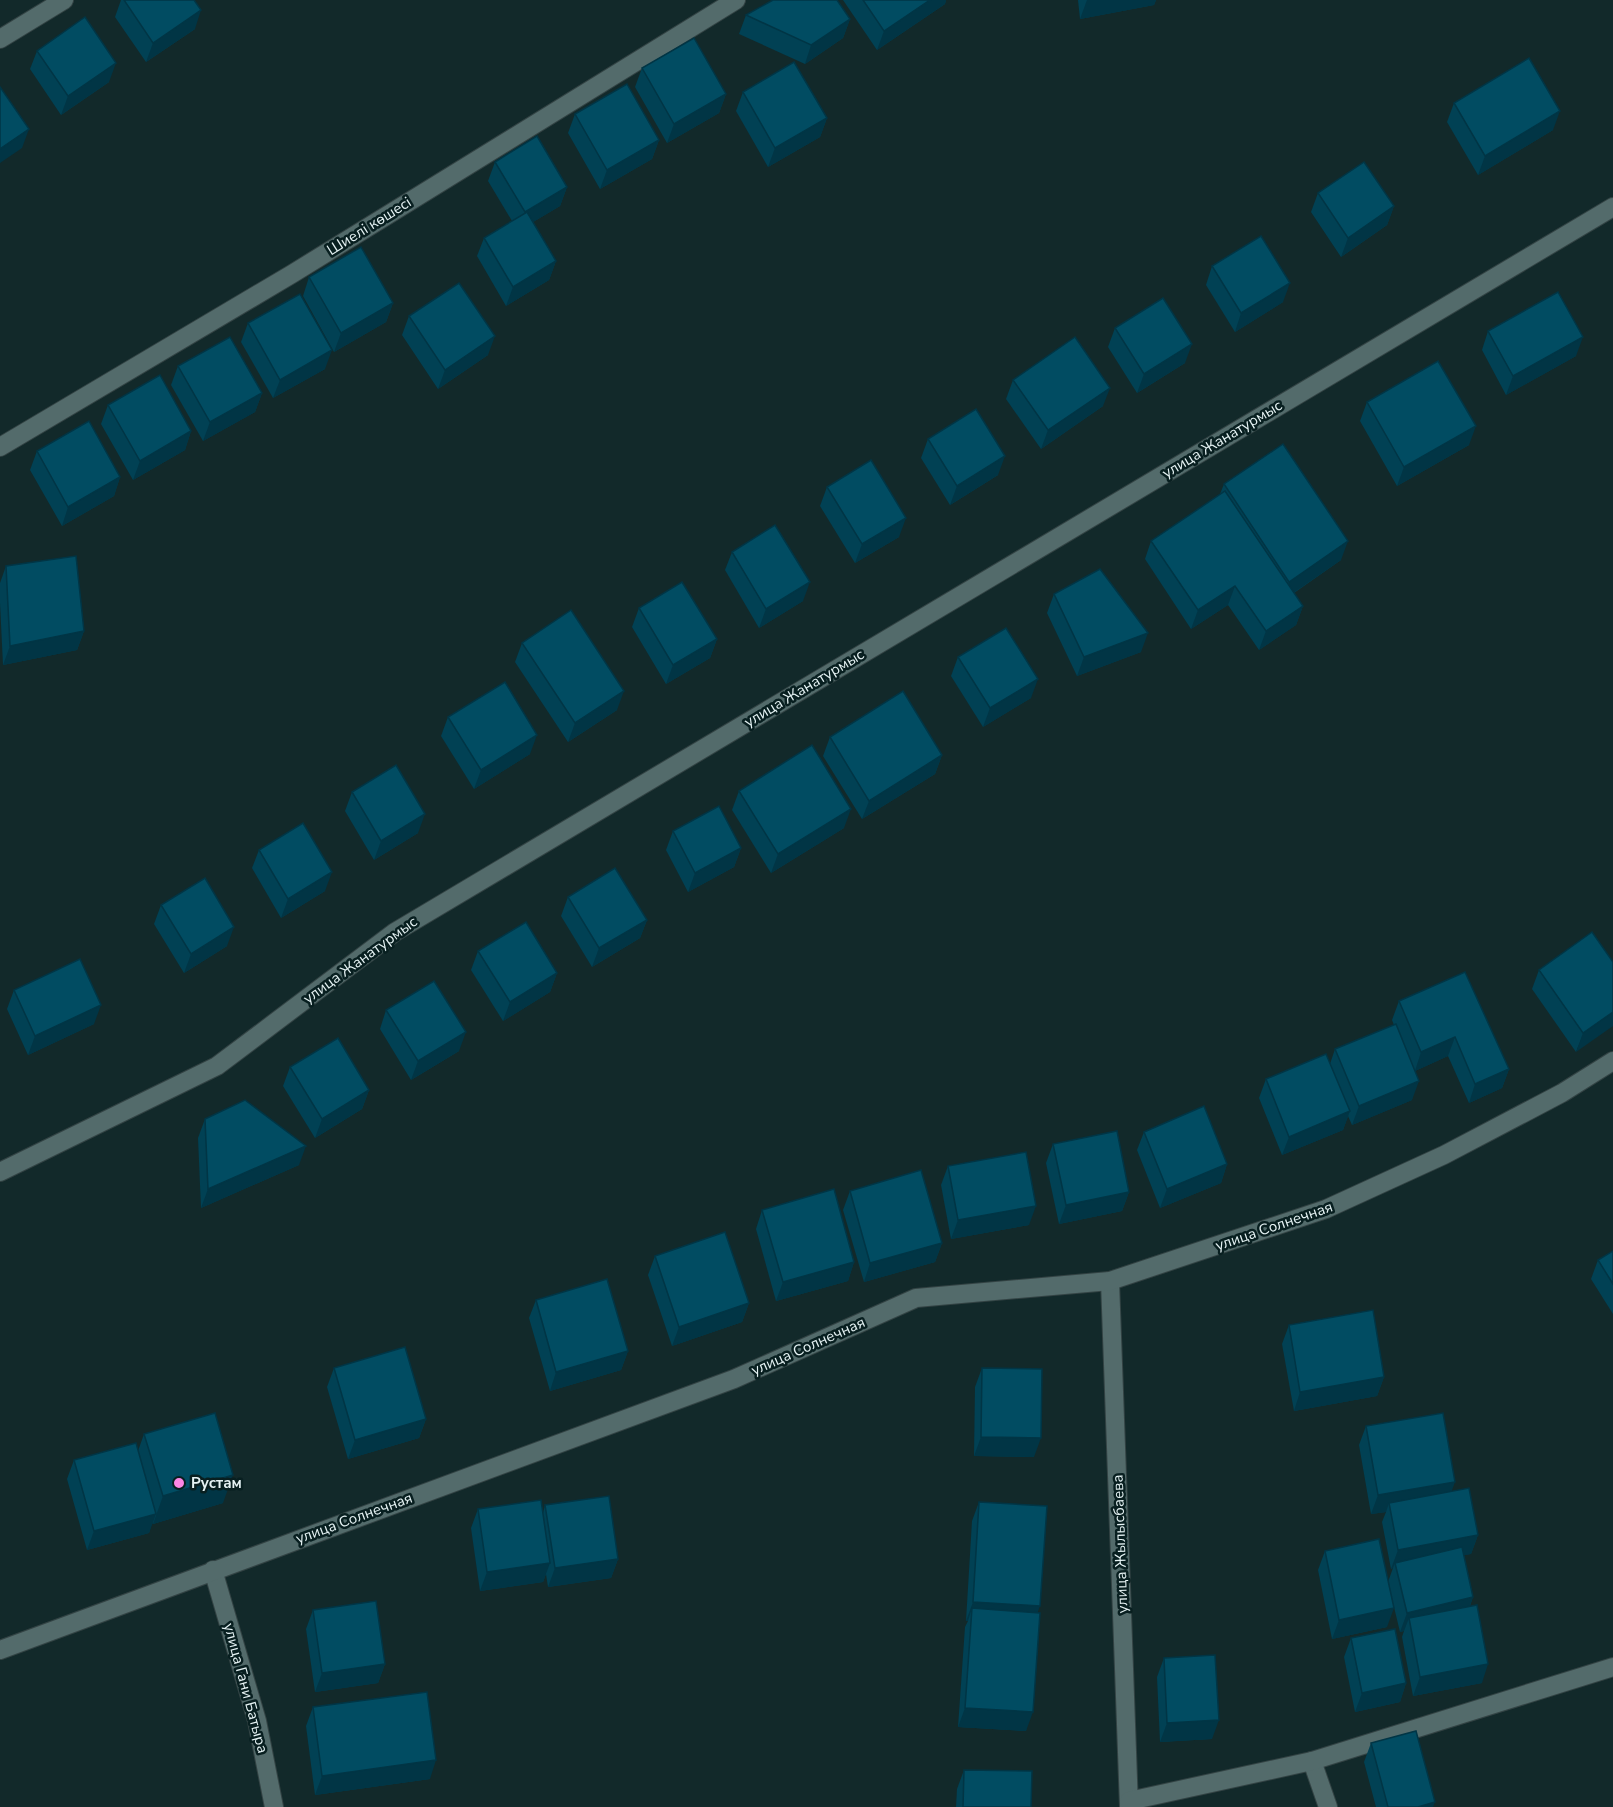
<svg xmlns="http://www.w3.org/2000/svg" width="1613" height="1807" viewBox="0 0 1613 1807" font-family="'Nunito Sans',sans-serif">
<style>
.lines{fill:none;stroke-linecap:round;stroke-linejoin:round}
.lane-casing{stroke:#334344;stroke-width:20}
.street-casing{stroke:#334344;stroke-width:20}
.lane{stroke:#536b6b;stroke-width:18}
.street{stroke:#536b6b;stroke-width:18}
.wall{fill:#014154}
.shaded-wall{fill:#013545}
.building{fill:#014c62;stroke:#013545;stroke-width:1.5}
.poi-dot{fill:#fc86e4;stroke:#081f20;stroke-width:2}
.labels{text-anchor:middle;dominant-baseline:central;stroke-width:5;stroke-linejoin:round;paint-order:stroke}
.street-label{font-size:15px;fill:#e6f3f4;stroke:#081f20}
.poi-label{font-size:15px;font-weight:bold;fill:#e6f3f4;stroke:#081f20;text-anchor:start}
</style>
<rect width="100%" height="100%" fill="#12292a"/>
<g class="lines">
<g class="lane-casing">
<polyline id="lane" points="1312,1761 1328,1807"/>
</g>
<g class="street-casing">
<g id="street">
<polyline points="0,39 64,0"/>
<polyline points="0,447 292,274 736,0"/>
<polyline points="0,1172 217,1066 395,932 1613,207"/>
<polyline points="1110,1281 1129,1807"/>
<polyline points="213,1570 257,1721 274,1807"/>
<polyline points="0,1650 734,1379 916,1298 1110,1281 1326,1209 1444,1155 1562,1093 1613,1061"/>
<polyline points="1129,1801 1312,1761 1613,1667"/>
</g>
</g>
<use href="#lane" class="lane"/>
<use href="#street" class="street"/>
</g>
<g class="wall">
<polygon points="121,0 194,0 195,29 146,62 115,17"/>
<polygon points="843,0 946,0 945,4 877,50"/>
<polygon points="1078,0 1156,0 1154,5 1080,19"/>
<polygon points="746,15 850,19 843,38 805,64 739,34"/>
<polygon points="37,51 109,82 61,115 30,69"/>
<polygon points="642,68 726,94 719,113 667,143 635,87"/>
<polygon points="743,92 827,118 820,137 768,167 736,111"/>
<polygon points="1454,103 1553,130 1478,175 1447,122"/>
<polygon points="575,114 659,140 652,159 600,189 568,133"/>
<polygon points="495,162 567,187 560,206 533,222 556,261 549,280 506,306 477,256 484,238 512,221 488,181"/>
<polygon points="1318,193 1394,206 1387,225 1341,257 1311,212"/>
<polygon points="1212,266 1283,302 1235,332 1206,285"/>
<polygon points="309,277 393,303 386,322 334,352 303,296"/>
<polygon points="409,316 488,355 438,389 402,335"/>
<polygon points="248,323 325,369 273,398 241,342"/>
<polygon points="1115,328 1185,363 1137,393 1108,347"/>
<polygon points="1488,331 1576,356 1506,395 1482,350"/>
<polygon points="178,366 262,393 255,412 203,441 171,385"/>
<polygon points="1013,380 1103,406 1041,449 1006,399"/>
<polygon points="1367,402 1469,445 1397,486 1360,421"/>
<polygon points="108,405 191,431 185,450 133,480 101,424"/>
<polygon points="928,439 998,475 950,505 921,458"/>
<polygon points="37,451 120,477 114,496 62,526 30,470"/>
<polygon points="1224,484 1341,560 1294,593 1303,606 1296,625 1259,650 1228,605 1191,629 1145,559 1151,541 1220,494"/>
<polygon points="827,487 899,537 855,563 820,506"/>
<polygon points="732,552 803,601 759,628 725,570"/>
<polygon points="6,566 84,631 77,650 3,665 0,603 0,583"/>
<polygon points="1054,594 1141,652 1077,676 1047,613"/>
<polygon points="639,608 717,639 710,658 666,684 632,627"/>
<polygon points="522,643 617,710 568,742 515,662"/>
<polygon points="958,657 1031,698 983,727 951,676"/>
<polygon points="448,717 530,754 474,789 441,736"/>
<polygon points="830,737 942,755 935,774 862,819 823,756"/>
<polygon points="739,791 844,828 771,873 732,810"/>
<polygon points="352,792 418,833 374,860 345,811"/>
<polygon points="673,831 741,848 734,867 688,892 666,850"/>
<polygon points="259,850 325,891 281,918 252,868"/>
<polygon points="568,897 647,920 640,938 592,967 561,916"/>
<polygon points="161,905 227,946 184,973 154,924"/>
<polygon points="478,951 557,973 550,992 503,1021 471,970"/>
<polygon points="1613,962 1576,1052 1532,989 1539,970"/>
<polygon points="14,990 94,1024 28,1055 7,1009"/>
<polygon points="1399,1001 1509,1069 1502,1088 1469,1103 1448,1056 1415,1071 1412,1100 1352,1125 1348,1116 1343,1130 1282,1155 1259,1098 1266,1079 1330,1064 1335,1049 1394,1025 1392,1020"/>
<polygon points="386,1010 459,1051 411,1080 380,1029"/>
<polygon points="290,1067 369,1090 362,1109 315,1138 283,1086"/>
<polygon points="205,1119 299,1165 201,1208 198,1138"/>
<polygon points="1144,1132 1227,1164 1221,1183 1160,1208 1137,1150"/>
<polygon points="1053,1144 1129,1192 1122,1211 1059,1224 1046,1163"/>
<polygon points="948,1166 1029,1225 951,1239 941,1185"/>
<polygon points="850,1191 942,1243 935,1262 864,1282 843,1210"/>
<polygon points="762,1210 854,1262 848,1281 776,1301 756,1229"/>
<polygon points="1613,1251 1613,1314 1591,1279 1598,1260"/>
<polygon points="655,1256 749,1303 742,1322 672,1346 648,1275"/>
<polygon points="536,1300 628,1351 621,1370 550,1391 529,1318"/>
<polygon points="1289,1325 1384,1377 1377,1396 1294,1411 1282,1344"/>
<polygon points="334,1368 426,1419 419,1438 348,1459 327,1387"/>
<polygon points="982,1368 1034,1457 974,1456 975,1387"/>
<polygon points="1366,1426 1452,1491 1478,1535 1471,1554 1463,1555 1473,1597 1470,1606 1482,1683 1413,1696 1402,1637 1404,1631 1400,1632 1388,1582 1393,1568 1391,1569 1382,1522 1386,1512 1371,1514 1359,1445"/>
<polygon points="144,1434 223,1503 153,1524 152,1523 149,1533 87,1550 67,1479 74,1460 138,1451"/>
<polygon points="979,1502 1038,1612 1026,1731 958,1727 965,1627 968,1621 966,1621 972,1521"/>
<polygon points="545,1505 618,1559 611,1578 548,1587 546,1574 543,1582 480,1591 471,1528 478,1509 543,1513"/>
<polygon points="1325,1551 1387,1627 1332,1639 1318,1570"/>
<polygon points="313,1610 385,1664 378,1683 315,1692 306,1629"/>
<polygon points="1351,1638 1406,1683 1400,1702 1355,1712 1344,1657"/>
<polygon points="1164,1658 1212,1739 1160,1742 1157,1677"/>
<polygon points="313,1707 430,1779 315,1795 306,1726"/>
<polygon points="1371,1743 1433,1807 1376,1807 1364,1762"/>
<polygon points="964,1770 1031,1807 956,1807 957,1789"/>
</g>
<g class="shaded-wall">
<polygon points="930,0 946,0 945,4 877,50 884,31"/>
<polygon points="1087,0 1156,0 1154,5 1080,19"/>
<polygon points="201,10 195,29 146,62 153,43"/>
<polygon points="850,19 843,38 805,64 811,45"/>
<polygon points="116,63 109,82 61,115 68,96"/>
<polygon points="726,94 719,113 667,143 674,124"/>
<polygon points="1560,111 1553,130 1478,175 1485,156"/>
<polygon points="827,118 820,137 768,167 775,148"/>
<polygon points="29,129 22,148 0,163 0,149"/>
<polygon points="659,140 652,159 600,189 607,170"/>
<polygon points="567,187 560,206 518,231 525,212"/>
<polygon points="1394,206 1387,225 1341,257 1348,238"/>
<polygon points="556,261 549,280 506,306 513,287"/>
<polygon points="1290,283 1283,302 1235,332 1241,313"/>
<polygon points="393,303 386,322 334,352 341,333"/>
<polygon points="495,336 488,355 438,389 445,370"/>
<polygon points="1583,337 1576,356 1506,395 1513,376"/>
<polygon points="1192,344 1185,363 1137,393 1144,374"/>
<polygon points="332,350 325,369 273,398 280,380"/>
<polygon points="1110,388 1103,406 1041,449 1048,430"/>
<polygon points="262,393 255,412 203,441 210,422"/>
<polygon points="1476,426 1469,445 1397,486 1404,467"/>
<polygon points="191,431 185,450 133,480 140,461"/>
<polygon points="1005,456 998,475 950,505 957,486"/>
<polygon points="120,477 114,496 62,526 68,507"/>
<polygon points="906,518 899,537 855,563 862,544"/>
<polygon points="1348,541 1341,560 1283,600 1289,582"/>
<polygon points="810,582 803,601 759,628 766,609"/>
<polygon points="1235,586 1228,605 1191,629 1198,610"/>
<polygon points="1303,606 1296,625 1259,650 1266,631"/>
<polygon points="84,631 77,650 3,665 10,646"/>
<polygon points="1148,633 1141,652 1077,676 1084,657"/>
<polygon points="717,639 710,658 666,684 673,665"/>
<polygon points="1038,679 1031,698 983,727 990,708"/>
<polygon points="624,691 617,710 568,742 575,723"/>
<polygon points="537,735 530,754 474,789 481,770"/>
<polygon points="942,755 935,774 862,819 869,801"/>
<polygon points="851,809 844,828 771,873 778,854"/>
<polygon points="425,814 418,833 374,860 381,841"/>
<polygon points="741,848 734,867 688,892 695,873"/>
<polygon points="332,872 325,891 281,918 288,899"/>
<polygon points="647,920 640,938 592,967 599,948"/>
<polygon points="234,927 227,946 184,973 191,954"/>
<polygon points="557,973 550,992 503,1021 510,1002"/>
<polygon points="101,1005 94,1024 28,1055 35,1036"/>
<polygon points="1613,1012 1613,1026 1576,1052 1583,1033"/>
<polygon points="466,1032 459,1051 411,1080 418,1061"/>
<polygon points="1455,1037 1448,1056 1415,1071 1421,1052"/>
<polygon points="1509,1069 1502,1088 1469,1103 1475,1084"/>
<polygon points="1419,1081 1412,1100 1352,1125 1359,1106"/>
<polygon points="369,1090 362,1109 315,1138 322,1119"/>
<polygon points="1350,1111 1343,1130 1282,1155 1289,1137"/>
<polygon points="306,1146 299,1165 201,1208 208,1189"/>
<polygon points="1227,1164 1221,1183 1160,1208 1167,1189"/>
<polygon points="1129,1192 1122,1211 1059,1224 1066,1205"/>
<polygon points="1036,1206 1029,1225 951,1239 958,1220"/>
<polygon points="942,1243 935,1262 864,1282 870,1263"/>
<polygon points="854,1262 848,1281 776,1301 783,1282"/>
<polygon points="749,1303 742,1322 672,1346 679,1327"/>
<polygon points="628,1351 621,1370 550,1391 556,1372"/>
<polygon points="1384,1377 1377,1396 1294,1411 1300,1392"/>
<polygon points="426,1419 419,1438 348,1459 355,1440"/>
<polygon points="981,1437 1041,1438 1034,1457 974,1456"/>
<polygon points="233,1475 223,1503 153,1524 163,1496"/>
<polygon points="1455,1482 1448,1501 1389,1503 1386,1512 1371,1514 1378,1495"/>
<polygon points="156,1514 149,1533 87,1550 94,1531"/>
<polygon points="1478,1535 1471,1554 1396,1568 1395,1563 1393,1568 1391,1569 1398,1550"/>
<polygon points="618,1559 611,1578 548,1587 555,1568"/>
<polygon points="550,1563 543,1582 480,1591 487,1572"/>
<polygon points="1473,1597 1466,1616 1409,1618 1404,1631 1400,1632 1407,1613"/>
<polygon points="973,1602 1040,1606 1033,1625 972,1608 968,1621 966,1621"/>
<polygon points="1394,1608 1387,1627 1332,1639 1339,1620"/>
<polygon points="385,1664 378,1683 315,1692 322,1673"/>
<polygon points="1488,1664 1482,1683 1413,1696 1420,1677"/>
<polygon points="1406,1683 1400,1702 1355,1712 1362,1693"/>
<polygon points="965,1708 1033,1712 1026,1731 958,1727"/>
<polygon points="1219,1720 1212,1739 1160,1742 1167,1723"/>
<polygon points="436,1760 430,1779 315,1795 322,1776"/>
<polygon points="1435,1802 1433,1807 1418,1807"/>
</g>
<g class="building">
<polygon points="124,0 194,0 201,10 153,43"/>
<polygon points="773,0 837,0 850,19 811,45 746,15"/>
<polygon points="863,0 930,0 884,31"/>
<polygon points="85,17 116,63 68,96 37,51"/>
<polygon points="694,38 726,94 674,124 642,68"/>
<polygon points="1529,58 1560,111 1485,156 1454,103"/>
<polygon points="794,62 827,118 775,148 743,92"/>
<polygon points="627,84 659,140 607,170 575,114"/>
<polygon points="0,87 29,129 0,149"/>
<polygon points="537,136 567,187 525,212 495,162"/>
<polygon points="1364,162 1394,206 1348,238 1318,193"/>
<polygon points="527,212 556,261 513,287 484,238"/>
<polygon points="1261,236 1290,283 1241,313 1212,266"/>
<polygon points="361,247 393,303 341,333 309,277"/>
<polygon points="459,283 495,336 445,370 409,316"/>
<polygon points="1558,292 1583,337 1513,376 1488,331"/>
<polygon points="300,294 332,350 280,380 248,323"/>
<polygon points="1163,298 1192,344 1144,374 1115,328"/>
<polygon points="230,337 262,393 210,422 178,366"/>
<polygon points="1075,337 1110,388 1048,430 1013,380"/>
<polygon points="1438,361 1476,426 1404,467 1367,402"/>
<polygon points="160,375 191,431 140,461 108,405"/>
<polygon points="976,409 1005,456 957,486 928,439"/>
<polygon points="89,421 120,477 68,507 37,451"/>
<polygon points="1283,444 1348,541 1289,582 1224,484"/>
<polygon points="871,460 906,518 862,544 827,487"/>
<polygon points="1225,491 1303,606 1266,631 1235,586 1198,610 1151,541"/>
<polygon points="775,525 810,582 766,609 732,552"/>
<polygon points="76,556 84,631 10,646 6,566"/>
<polygon points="1100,569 1148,633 1084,657 1054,594"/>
<polygon points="682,582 717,639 673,665 639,608"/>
<polygon points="571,610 624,691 575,723 522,643"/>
<polygon points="1006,628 1038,679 990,708 958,657"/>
<polygon points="505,682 537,735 481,770 448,717"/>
<polygon points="903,691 942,755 869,801 830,737"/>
<polygon points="812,745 851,809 778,854 739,791"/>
<polygon points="396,765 425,814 381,841 352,792"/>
<polygon points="719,806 741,848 695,873 673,831"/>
<polygon points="303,823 332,872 288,899 259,850"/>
<polygon points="615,868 647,920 599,948 568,897"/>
<polygon points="205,878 234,927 191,954 161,905"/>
<polygon points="526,922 557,973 510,1002 478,951"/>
<polygon points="1592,932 1613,962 1613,1012 1583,1033 1539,970"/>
<polygon points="80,959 101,1005 35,1036 14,990"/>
<polygon points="1465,972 1509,1069 1475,1084 1455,1037 1421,1052 1399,1001"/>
<polygon points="434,981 466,1032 418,1061 386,1010"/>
<polygon points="1396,1024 1419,1081 1359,1106 1335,1049"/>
<polygon points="338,1038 369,1090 322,1119 290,1067"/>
<polygon points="1326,1054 1350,1111 1289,1137 1266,1079"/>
<polygon points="245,1100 306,1146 208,1189 205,1119"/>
<polygon points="1204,1106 1227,1164 1167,1189 1144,1132"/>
<polygon points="1117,1131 1129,1192 1066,1205 1053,1144"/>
<polygon points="1026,1152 1036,1206 958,1220 948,1166"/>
<polygon points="921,1170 942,1243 870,1263 850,1191"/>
<polygon points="834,1189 854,1262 783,1282 762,1210"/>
<polygon points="725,1232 749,1303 679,1327 655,1256"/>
<polygon points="1613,1251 1613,1284 1598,1260"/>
<polygon points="607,1279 628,1351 556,1372 536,1300"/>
<polygon points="1373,1310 1384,1377 1300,1392 1289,1325"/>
<polygon points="405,1347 426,1419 355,1440 334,1368"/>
<polygon points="982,1368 1042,1369 1041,1438 981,1437"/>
<polygon points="215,1413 233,1475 163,1496 144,1434"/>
<polygon points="1443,1413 1455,1482 1378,1495 1366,1426"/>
<polygon points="136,1443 156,1514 94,1531 74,1460"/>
<polygon points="1469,1488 1478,1535 1398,1550 1389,1503"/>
<polygon points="609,1496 618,1559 555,1568 545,1505"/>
<polygon points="541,1500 550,1563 487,1572 478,1509"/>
<polygon points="979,1502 1047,1506 1040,1606 973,1602"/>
<polygon points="1379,1539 1394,1608 1339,1620 1325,1551"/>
<polygon points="1462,1547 1473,1597 1407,1613 1395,1563"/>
<polygon points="376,1601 385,1664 322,1673 313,1610"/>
<polygon points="1477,1605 1488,1664 1420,1677 1409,1618"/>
<polygon points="972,1608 1040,1613 1033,1712 965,1708"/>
<polygon points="1395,1629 1406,1683 1362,1693 1351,1638"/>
<polygon points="1215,1655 1219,1720 1167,1723 1164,1658"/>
<polygon points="427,1692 436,1760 322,1776 313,1707"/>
<polygon points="1416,1731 1435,1802 1418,1807 1388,1807 1371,1743"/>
<polygon points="964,1770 1032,1771 1031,1807 963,1807"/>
</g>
<circle class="poi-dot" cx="179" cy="1483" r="6"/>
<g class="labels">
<g class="street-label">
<text transform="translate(369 226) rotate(-32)">Шиелі көшесі</text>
<text transform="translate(1222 439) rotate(-31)">улица Жанатурмыс</text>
<text transform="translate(804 688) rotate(-31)">улица Жанатурмыс</text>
<text transform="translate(360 960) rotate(-36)">улица Жанатурмыс</text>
<text transform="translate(1274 1226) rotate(-19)">улица Солнечная</text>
<text transform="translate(808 1346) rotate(-24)">улица Солнечная</text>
<text transform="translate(354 1518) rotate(-20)">улица Солнечная</text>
<text transform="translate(1120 1544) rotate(-92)">улица Жылысбаева</text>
<text transform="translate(246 1688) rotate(75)">улица Гани Батыра</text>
</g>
<g class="poi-label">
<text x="191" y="1483">Рустам</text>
</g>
</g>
</svg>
